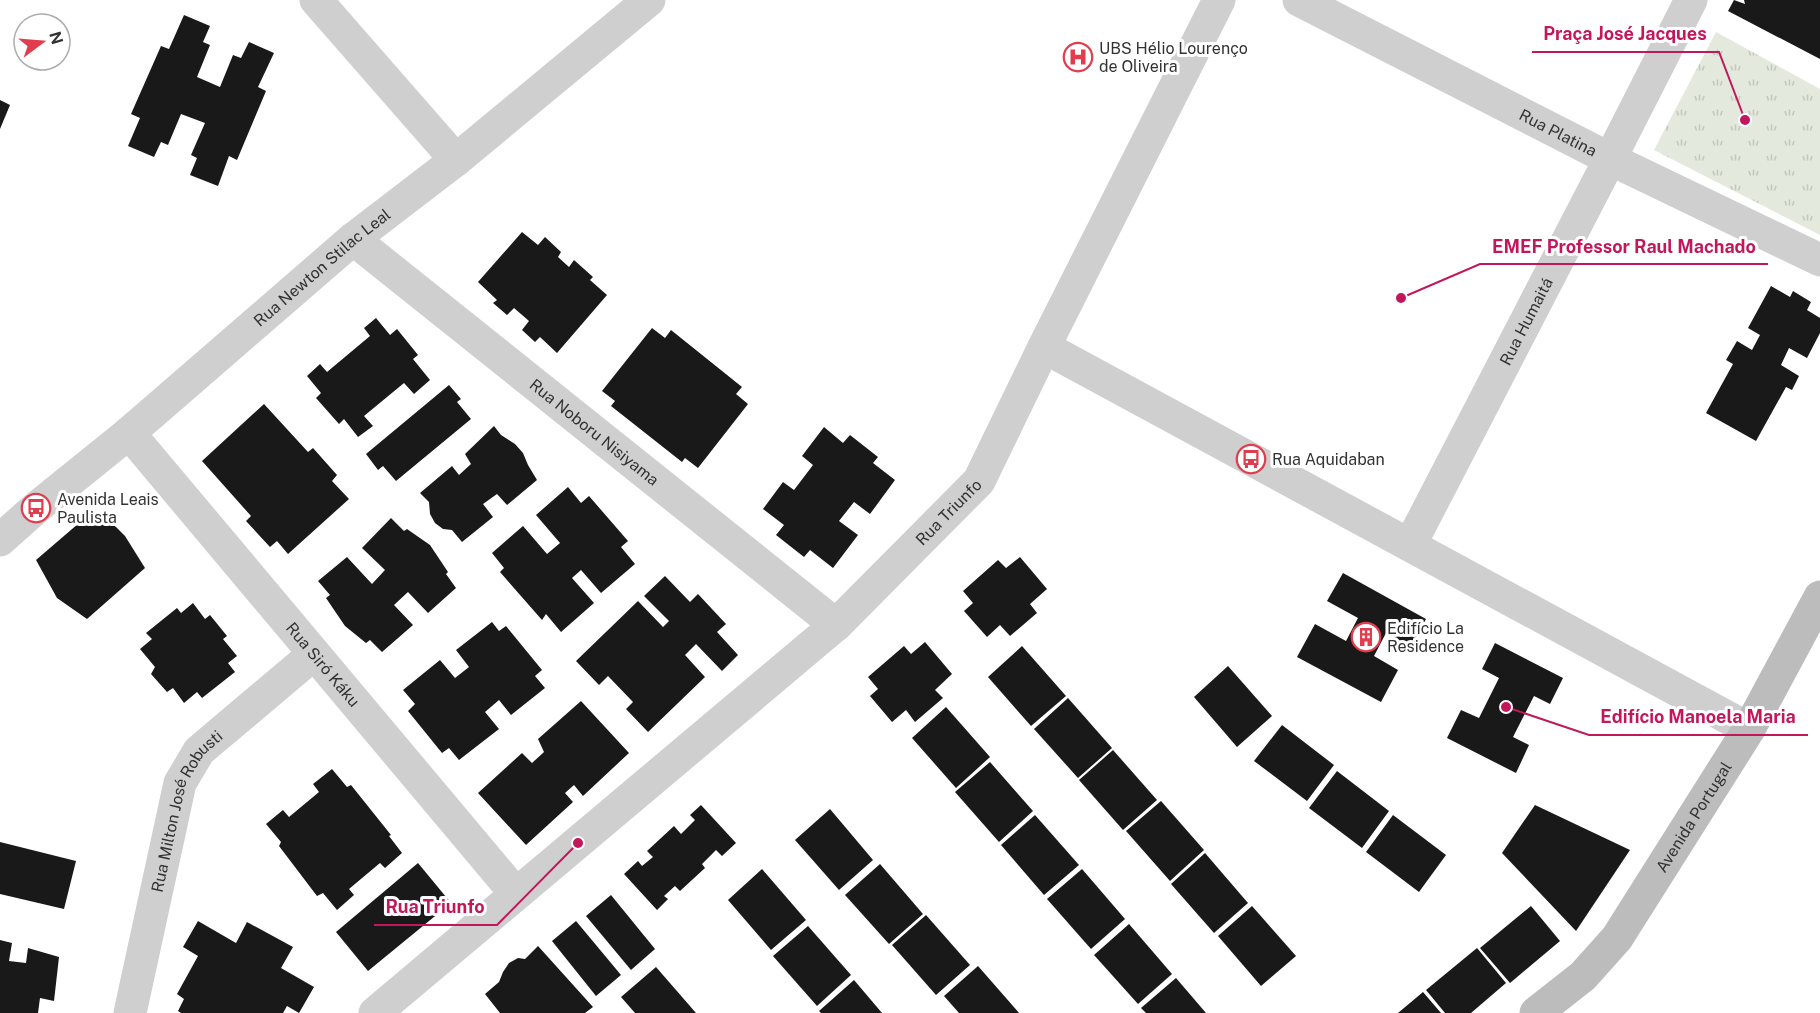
<svg xmlns="http://www.w3.org/2000/svg" width="1820" height="1013" viewBox="0 0 1820 1013" font-family="'Public Sans',sans-serif">
<style>
.park{fill:url(#park-tufts)}
.building{fill:#191919}
.lines{fill:none;stroke-linecap:round;stroke-linejoin:round}
.minor{stroke:#cfcfcf;stroke-width:33}
.tertiary{stroke:#cfcfcf;stroke-width:33}
.secondary{stroke:#bcbcbc;stroke-width:33}
.labels{text-anchor:middle;dominant-baseline:central;stroke-width:6;stroke-linejoin:round;paint-order:stroke}
.poi-label{font-size:16px;fill:#323232;stroke:#fff;text-anchor:start}
.street-label{font-size:16px;fill:#323232;stroke:#fff}
.leader{fill:none;stroke:#c2185b;stroke-width:2}
.callout-dot{fill:#c2185b;stroke:#fff;stroke-width:2}
.callout-label{font-size:18px;text-anchor:middle;font-weight:bold;fill:#c2185b;stroke:#fff;stroke-width:6;stroke-linejoin:round;paint-order:stroke}
</style>
<defs>
<pattern id="park-tufts" width="24" height="20" patternUnits="userSpaceOnUse" patternTransform="scale(1.5)"><rect width="24" height="20" fill="#e3e9dc"/><path d="M3 7l-1-3M5 7V3M7 7l1-3M15 17l-1-3M17 17v-4M19 17l1-3" fill="none" stroke="#c3c8bd"/></pattern>
</defs>
<rect width="100%" height="100%" fill="#fff"/>
<polygon class="park" points="1716,32 1820,89 1820,235 1654,150"/>
<g class="building">
<polygon points="1734,0 1745,4 1744,0 1820,0 1820,59 1728,11"/>
<polygon points="184,15 210,26 203,42 210,45 197,77 220,87 233,55 241,58 249,42 274,53 258,87 266,91 237,160 229,156 218,186 190,175 197,158 191,155 205,123 181,114 168,145 161,142 154,157 128,146 140,118 131,114 161,46 169,49"/>
<polygon points="0,100 10,105 0,129"/>
<polygon points="522,232 538,245 545,237 561,252 558,257 569,267 574,260 593,277 590,280 607,295 557,353 540,337 535,342 522,330 529,321 514,308 507,315 493,303 497,300 478,282"/>
<polygon points="1771,286 1790,297 1793,291 1811,302 1807,310 1820,318 1820,333 1807,358 1789,348 1781,365 1799,376 1792,390 1786,387 1756,441 1706,413 1733,364 1726,360 1737,341 1752,350 1760,335 1748,328"/>
<polygon points="376,318 390,335 397,329 418,355 413,359 430,380 414,394 404,383 364,416 373,426 358,437 344,419 339,424 316,398 321,393 307,376 320,364 327,372 370,336 364,328"/>
<polygon points="652,328 665,338 671,330 742,387 736,394 748,404 698,468 685,458 682,462 611,406 615,401 602,391"/>
<polygon points="449,385 461,399 457,402 471,419 396,481 383,466 378,470 366,454"/>
<polygon points="264,404 308,452 313,448 337,475 332,481 349,499 288,554 277,541 270,547 246,521 251,516 202,461"/>
<polygon points="494,426 501,435 515,444 523,453 528,465 537,480 507,505 497,494 483,504 493,517 462,542 452,530 443,529 435,523 430,514 429,502 420,493 452,466 459,475 471,464 465,454"/>
<polygon points="824,427 843,443 850,435 878,457 873,463 895,480 870,514 854,502 839,521 858,535 833,568 810,550 804,557 776,535 784,525 763,509 783,482 794,490 813,465 802,456"/>
<polygon points="568,487 581,503 589,496 628,541 621,547 635,564 601,593 581,570 572,578 594,603 561,632 546,614 542,620 500,572 504,568 492,553 523,526 547,554 560,543 536,515"/>
<polygon points="93,511 116,527 125,536 145,568 87,619 57,598 36,560"/>
<polygon points="391,518 404,531 407,529 430,545 448,572 446,574 456,588 428,613 408,592 394,605 413,625 382,652 370,640 366,643 345,626 326,598 330,595 318,581 347,557 372,584 385,570 362,548"/>
<polygon points="1020,557 1047,589 1030,604 1037,613 1010,636 1000,625 987,637 964,611 973,603 963,591 998,560 1006,568"/>
<polygon points="1343,573 1426,619 1411,647 1386,633 1374,656 1398,670 1381,702 1297,657 1315,624 1346,641 1358,618 1327,601"/>
<polygon points="665,576 690,602 698,594 726,624 717,632 738,655 722,671 696,644 685,655 705,677 648,732 626,709 633,702 608,676 599,685 576,661 638,601 663,627 669,621 644,596"/>
<polygon points="193,603 205,619 210,615 227,636 223,639 237,656 228,663 235,672 202,698 197,692 184,703 173,688 167,692 151,674 155,667 140,649 152,639 146,633 177,608 181,613"/>
<polygon points="492,622 499,631 506,626 542,670 535,676 545,688 511,715 499,700 485,712 499,729 459,760 449,748 442,753 408,711 415,704 403,690 440,660 455,678 469,667 456,650"/>
<polygon points="925,642 952,674 935,690 943,698 915,722 906,710 892,722 870,696 878,689 868,677 904,646 911,654"/>
<polygon points="1495,643 1563,678 1550,704 1534,696 1513,737 1529,745 1516,773 1447,738 1461,710 1479,718 1499,678 1482,669"/>
<polygon points="1022,646 1066,696 1031,726 988,677"/>
<polygon points="1228,666 1272,716 1237,747 1194,697"/>
<polygon points="1068,698 1112,748 1078,778 1034,729"/>
<polygon points="581,701 629,753 583,796 574,785 565,793 573,802 526,845 478,793 522,753 532,763 544,752 538,739"/>
<polygon points="946,707 990,757 956,788 912,738"/>
<polygon points="1282,725 1334,765 1307,801 1254,761"/>
<polygon points="1113,750 1157,800 1123,830 1079,780"/>
<polygon points="990,762 1033,811 999,842 955,792"/>
<polygon points="332,769 347,787 351,785 391,835 389,836 402,853 385,868 380,863 349,889 354,895 337,910 323,893 317,896 279,846 281,842 266,824 283,810 289,817 319,792 313,784"/>
<polygon points="1337,771 1389,811 1362,848 1309,808"/>
<polygon points="1161,801 1204,850 1170,881 1126,831"/>
<polygon points="701,805 736,843 722,856 716,850 702,864 705,868 680,891 675,886 664,896 668,899 657,910 624,874 638,861 642,866 653,857 647,851 674,826 681,834 695,820 690,815"/>
<polygon points="1535,805 1630,850 1576,931 1502,853"/>
<polygon points="830,809 873,860 839,890 795,840"/>
<polygon points="1035,815 1079,865 1044,895 1001,845"/>
<polygon points="1393,815 1446,855 1419,892 1366,852"/>
<polygon points="0,842 76,861 64,909 0,894"/>
<polygon points="1205,853 1248,903 1214,933 1171,884"/>
<polygon points="418,863 451,903 368,971 336,932"/>
<polygon points="880,864 923,914 889,944 845,895"/>
<polygon points="762,869 806,920 771,950 728,900"/>
<polygon points="1082,869 1125,919 1091,949 1047,899"/>
<polygon points="611,895 655,949 631,970 586,916"/>
<polygon points="1252,906 1296,956 1261,986 1218,936"/>
<polygon points="1531,906 1560,941 1510,983 1480,948"/>
<polygon points="926,915 970,965 936,995 892,945"/>
<polygon points="198,921 236,943 247,922 293,947 281,968 314,987 299,1013 287,1006 283,1013 181,1013 178,1011 184,999 177,994 198,956 183,947"/>
<polygon points="576,921 621,975 596,996 552,941"/>
<polygon points="1129,924 1172,974 1138,1004 1094,955"/>
<polygon points="808,926 851,975 817,1006 773,956"/>
<polygon points="0,940 12,943 9,961 26,963 28,948 59,957 54,1001 40,998 38,1013 0,1013"/>
<polygon points="538,946 593,1007 585,1013 500,1013 485,994 499,982 503,972 509,963 518,958 525,959"/>
<polygon points="1477,948 1506,983 1471,1013 1445,1013 1426,990"/>
<polygon points="978,966 1019,1013 959,1013 944,996"/>
<polygon points="656,967 696,1013 635,1013 621,997"/>
<polygon points="1176,978 1206,1013 1146,1013 1141,1008"/>
<polygon points="854,980 882,1013 821,1013 819,1011"/>
<polygon points="1423,992 1441,1013 1398,1013"/>
</g>
<g class="lines">
<g class="minor">
<polyline points="316,0 456,160"/>
<path id="s1" d="M1299,0L1610,159L1820,260"/>
<path id="s2" d="M353,239L836,625"/>
<polyline points="1044,347 1749,729"/>
<path id="s3" d="M129,433L516,894"/>
<path id="s4" d="M1410,545L1610,159L1691,0"/>
<path id="s5" d="M130,1013L180,783L199,751L314,654"/>
<path id="s6" d="M375,1013L836,625L979,481L1044,347L1219,0"/>
</g>
<path class="tertiary" id="s7" d="M0,540L36,508L129,433L353,239L456,160L649,0"/>
<path class="secondary" id="s8" d="M1536,1013L1583,976L1617,938L1749,729L1820,597"/>
</g>
<defs>
<g id="hospital-ring" transform="scale(1.5)"><circle r="9.5" fill="#fff" stroke="#e03e4e" stroke-width="1.5"/><path d="M-5-5h3v3.5h4V-5h3V5h-3V1.5h-4V5h-3Z" fill="#e03e4e"/></g>
<g id="bus-ring" transform="scale(1.5)"><circle r="9.5" fill="#fff" stroke="#e03e4e" stroke-width="1.5"/><path d="M-5-6H5V4H4V6H2V4H-2V6H-4V4H-5ZM-3.5-4V0h7V-4ZM-3.5 1.2v1.5H-2V1.2ZM2 1.2v1.5H3.5V1.2Z" fill="#e03e4e"/></g>
<g id="building-ring" transform="scale(1.5)"><circle r="9.5" fill="#fff" stroke="#e03e4e" stroke-width="1.5"/><path d="M-4-6H4V6H1V3H-1V6H-4ZM-2.5-4.3h1.7v1.8h-1.7ZM.8-4.3h1.7v1.8H.8ZM-2.5-1h1.7V.8h-1.7ZM.8-1h1.7V.8H.8Z" fill="#e03e4e"/></g>
</defs>
<g fill-rule="evenodd">
<use href="#hospital-ring" x="1078" y="57"/>
<use href="#bus-ring" x="1251" y="459"/>
<use href="#bus-ring" x="36" y="508"/>
<use href="#building-ring" x="1366" y="637"/>
</g>
<g class="labels">
<g class="poi-label">
<text x="1099" y="48">UBS Hélio Lourenço<tspan x="1099" dy="18">de Oliveira</tspan></text>
<text x="1272" y="459">Rua Aquidaban</text>
<text x="57" y="499">Avenida Leais<tspan x="57" dy="18">Paulista</tspan></text>
<text x="1387" y="628">Edifício La<tspan x="1387" dy="18">Residence</tspan></text>
</g>
<g class="street-label">
<text stroke="none"><textPath href="#s1" startOffset="291">Rua Platina</textPath></text>
<text stroke="none"><textPath href="#s7" startOffset="422">Rua Newton Stilac Leal</textPath></text>
<text stroke="none"><textPath href="#s4" startOffset="252">Rua Humaitá</textPath></text>
<text stroke="none"><textPath href="#s2" startOffset="309">Rua Noboru Nisiyama</textPath></text>
<text stroke="none"><textPath href="#s6" startOffset="762">Rua Triunfo</textPath></text>
<text stroke="none"><textPath href="#s3" startOffset="302">Rua Siró Káku</textPath></text>
<text stroke="none"><textPath href="#s5" startOffset="212">Rua Milton José Robusti</textPath></text>
<text stroke="none"><textPath href="#s8" startOffset="254">Avenida Portugal</textPath></text>
</g>
</g>
<path class="leader" d="M1745 120L1719 52H1532M1401 298L1480 264H1768M1506 707L1589 735H1808M578 843L497 925H374"/>
<g class="callout-dot">
<circle cx="1745" cy="120" r="6"/>
<circle cx="1401" cy="298" r="6"/>
<circle cx="1506" cy="707" r="6"/>
<circle cx="578" cy="843" r="6"/>
</g>
<g class="callout-label">
<text x="1625" y="40">Praça José Jacques</text>
<text x="1624" y="253">EMEF Professor Raul Machado</text>
<text x="1698" y="723">Edifício Manoela Maria</text>
<text x="435" y="913">Rua Triunfo</text>
</g>
<g transform="translate(42 42) rotate(74)"><circle r="28" fill="#ffffff" stroke="#adadad" stroke-width="1.5"/>
<path d="M0-4.5L10 22L0 15L-10 22Z" fill="#e03e4e"/>
<text y="-9" font-size="16" font-weight="bold" text-anchor="middle" fill="#323232">N</text>
</g>
</svg>
